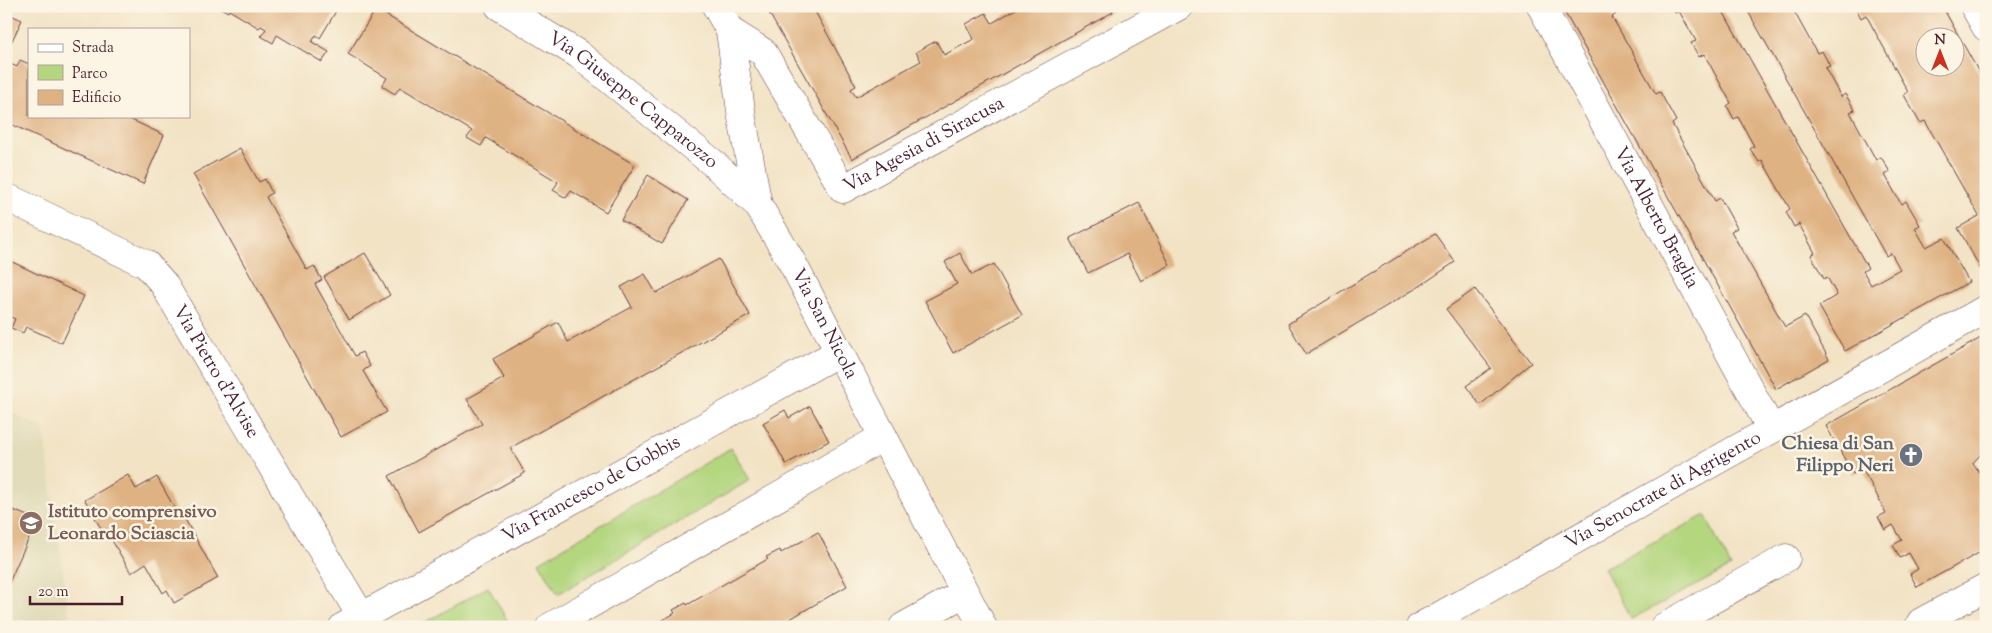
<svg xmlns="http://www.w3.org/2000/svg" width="1992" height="633" viewBox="0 0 1992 633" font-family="'Sorts Mill Goudy',serif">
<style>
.built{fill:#e2dcba}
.green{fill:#b3d67f;stroke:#7e7a55}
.building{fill:#dfb283;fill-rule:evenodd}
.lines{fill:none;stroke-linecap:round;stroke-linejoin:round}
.minor-casing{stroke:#633c42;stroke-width:29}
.minor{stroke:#fff;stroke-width:28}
.labels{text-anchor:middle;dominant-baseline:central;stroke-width:5;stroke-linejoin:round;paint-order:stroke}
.street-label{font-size:19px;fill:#4a1f2b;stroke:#fcf5e5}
.worship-label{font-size:19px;font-weight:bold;fill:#5b616d;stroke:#fcf5e5;text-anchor:end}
.education-label{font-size:19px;font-weight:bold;fill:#785e54;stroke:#fcf5e5;text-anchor:start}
</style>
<rect width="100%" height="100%" fill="#fcf5e5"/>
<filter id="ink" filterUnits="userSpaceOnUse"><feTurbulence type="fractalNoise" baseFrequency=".02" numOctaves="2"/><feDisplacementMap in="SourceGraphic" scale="10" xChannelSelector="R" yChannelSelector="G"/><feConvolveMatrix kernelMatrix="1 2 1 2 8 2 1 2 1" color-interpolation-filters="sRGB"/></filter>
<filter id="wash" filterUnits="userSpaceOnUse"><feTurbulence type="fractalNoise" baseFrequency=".0096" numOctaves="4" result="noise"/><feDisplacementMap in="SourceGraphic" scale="20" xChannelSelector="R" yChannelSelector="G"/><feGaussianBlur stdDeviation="1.12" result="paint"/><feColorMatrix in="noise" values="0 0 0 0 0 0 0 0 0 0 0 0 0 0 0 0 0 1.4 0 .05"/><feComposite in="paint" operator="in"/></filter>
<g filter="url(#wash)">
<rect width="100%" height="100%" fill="#f2e3c5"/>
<polygon class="built" points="6,411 43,427 70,624 102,619 122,627 6,627"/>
<g class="green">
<polygon points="731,448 750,480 558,594 539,562"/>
<polygon points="1705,515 1731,567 1631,619 1604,568"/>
<polygon points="488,587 507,620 495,627 417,627"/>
</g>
<g id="blocks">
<g class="building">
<polygon points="217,6 339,6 320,38 316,35 312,42 329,52 322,62 277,35 273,43 261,36 266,29 261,26 259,28 229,10 228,12"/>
<polygon points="765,6 812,6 856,86 851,89 856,97 921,61 916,52 936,41 944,55 974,39 966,24 986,13 992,23 1021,6 1110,6 1113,12 852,159"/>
<polygon points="1561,6 1611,6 1616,14 1612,17 1656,94 1660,92 1676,121 1672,124 1715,201 1720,198 1737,228 1731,231 1785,327 1805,316 1829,359 1776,389"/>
<polygon points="1671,6 1720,6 1868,268 1863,271 1871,285 1900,269 1891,253 1886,256 1745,6 1791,6 1817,53 1822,51 1830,66 1825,68 1841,97 1845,94 1855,110 1850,112 1876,160 1881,157 1890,172 1885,175 1901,204 1906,201 1920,225 1915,228 1926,247 1944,238 1969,282 1845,351 1819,306 1837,295 1827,277 1824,279 1811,255 1815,253 1799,224 1794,227 1786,212 1790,209 1762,160 1759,162 1750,149 1754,146 1738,117 1734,119 1727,106 1731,103 1704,54 1699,57 1691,43 1696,41 1679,11 1675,13"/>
<path d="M1855,6H1942L1986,85V272L1983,273L1958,228L1979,216L1925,121L1920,123L1904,95L1908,92L1866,15L1861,18ZM1924,38H1954V68H1924Z"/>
<polygon points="376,9 635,165 606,212 571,191 566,198 553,190 558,182 486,138 481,146 467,138 472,131 400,87 395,94 382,86 387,78 348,54"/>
<polygon points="6,13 22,20 6,53"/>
<polygon points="20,60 29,64 29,116 123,116 164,135 143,184 6,122 6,62 17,67"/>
<polygon points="240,148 259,182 265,179 272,193 266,197 307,270 314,266 322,280 315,284 355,356 362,352 370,366 363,371 387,412 341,437 193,174"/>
<polygon points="648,175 688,200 662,244 621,220"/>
<polygon points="1139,203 1170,265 1141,281 1127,254 1088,273 1070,238"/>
<polygon points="1435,234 1455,262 1420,286 1306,354 1288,324"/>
<polygon points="365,253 390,295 349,320 324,277"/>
<polygon points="960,253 972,275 994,264 1022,315 953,353 925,301 957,284 945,262"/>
<polygon points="6,259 84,296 62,343 26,327 23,333 11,328 15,319 6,315"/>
<polygon points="719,259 750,315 510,448 525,473 419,532 389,476 482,424 467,399 504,378 493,359 558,322 568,342 632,307 621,287 645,274 656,293"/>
<polygon points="1475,289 1531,363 1480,405 1466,386 1491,368 1446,309"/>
<polygon points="1986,335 1986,448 1973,463 1986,482 1986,549 1917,587 1910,574 1918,569 1909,553 1900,558 1893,545 1902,540 1893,525 1885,530 1878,517 1886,513 1871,484 1862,469 1853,474 1826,426"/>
<polygon points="810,406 829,441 786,464 763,423 785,410 789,418"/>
<polygon points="128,475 136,489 157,477 179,516 182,514 218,578 174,603 167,590 163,593 146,563 131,573 110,537 107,539 85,500"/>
<polygon points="6,507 37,520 6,589"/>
<polygon points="818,532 847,586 776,627 651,627 675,613 673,610 686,603 687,605 768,559 766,557 780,550 781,553"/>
</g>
</g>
</g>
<g filter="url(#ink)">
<use href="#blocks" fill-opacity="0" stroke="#633c42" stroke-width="1"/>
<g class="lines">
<g class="minor-casing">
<g id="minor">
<path id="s1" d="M499,6L578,54L713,163L758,205"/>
<path id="s2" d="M716,6L730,31L742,118L758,205L793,264L983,627"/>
<path id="s3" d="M1541,6L1771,429"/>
<polyline points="1974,6 1986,27"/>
<path id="s4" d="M730,31L763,52L843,189L1179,6"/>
<path id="s5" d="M6,197L146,264L163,283L361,616"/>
<path id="s6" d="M343,627L839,352"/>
<polyline points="550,627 883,437"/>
<polyline points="903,627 964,593"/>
<path id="s7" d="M1420,627L1986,309"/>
<polyline points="1664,627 1786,558"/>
<polyline points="1919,627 1921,622 1986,587"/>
</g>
</g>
<use href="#minor" class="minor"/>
</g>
</g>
<defs>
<g id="church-disc" transform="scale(1.25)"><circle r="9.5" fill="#6b7280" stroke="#fcf5e5"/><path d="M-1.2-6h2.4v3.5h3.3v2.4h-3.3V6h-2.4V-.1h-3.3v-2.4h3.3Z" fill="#fff"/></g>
<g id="school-disc" transform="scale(1.25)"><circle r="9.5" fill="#8d6e63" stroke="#fcf5e5"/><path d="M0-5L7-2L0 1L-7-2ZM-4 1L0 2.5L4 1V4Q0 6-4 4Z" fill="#fff"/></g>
</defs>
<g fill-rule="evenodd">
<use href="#church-disc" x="1911" y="455"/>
<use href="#school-disc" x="31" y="523"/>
</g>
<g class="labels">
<g class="street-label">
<text stroke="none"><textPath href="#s1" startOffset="164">Via Giuseppe Capparozzo</textPath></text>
<text stroke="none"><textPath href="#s4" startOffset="290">Via Agesia di Siracusa</textPath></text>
<text stroke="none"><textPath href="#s3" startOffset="241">Via Alberto Braglia</textPath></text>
<text stroke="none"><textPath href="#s2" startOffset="341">Via San Nicola</textPath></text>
<text stroke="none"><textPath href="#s5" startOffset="284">Via Pietro d'Alvise</textPath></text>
<text stroke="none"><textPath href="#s6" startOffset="284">Via Francesco de Gobbis</textPath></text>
<text stroke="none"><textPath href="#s7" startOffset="279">Via Senocrate di Agrigento</textPath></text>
</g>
<g class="worship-label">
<text x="1894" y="444">Chiesa di San<tspan x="1894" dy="22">Filippo Neri</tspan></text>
</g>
<g class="education-label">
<text x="48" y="512">Istituto comprensivo<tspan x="48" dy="22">Leonardo Sciascia</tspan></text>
</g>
</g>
<rect width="1992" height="633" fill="none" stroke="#fcf5e5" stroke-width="25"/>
<rect x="28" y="28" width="162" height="90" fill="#fcf5e5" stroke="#b59f9b"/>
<rect x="38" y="44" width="25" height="8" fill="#ffffff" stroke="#b59f9b"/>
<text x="72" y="52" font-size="15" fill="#4a1f2b">Strada</text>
<rect x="38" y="65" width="25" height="15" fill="#b3d67f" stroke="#b59f9b"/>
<text x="72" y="78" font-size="15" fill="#4a1f2b">Parco</text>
<rect x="38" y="90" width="25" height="15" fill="#dfb283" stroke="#b59f9b"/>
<text x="72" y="102" font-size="15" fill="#4a1f2b">Edificio</text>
<g transform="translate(1940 52)"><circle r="24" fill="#fcf5e5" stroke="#b59f9b"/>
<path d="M0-4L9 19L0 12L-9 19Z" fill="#c8321e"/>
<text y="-8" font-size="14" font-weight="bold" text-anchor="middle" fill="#4a1f2b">N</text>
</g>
<path d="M30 596v8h92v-8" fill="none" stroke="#4a1f2b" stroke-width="2.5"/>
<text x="38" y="596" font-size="15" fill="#4a1f2b" stroke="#fcf5e5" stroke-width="4" paint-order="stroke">20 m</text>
</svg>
